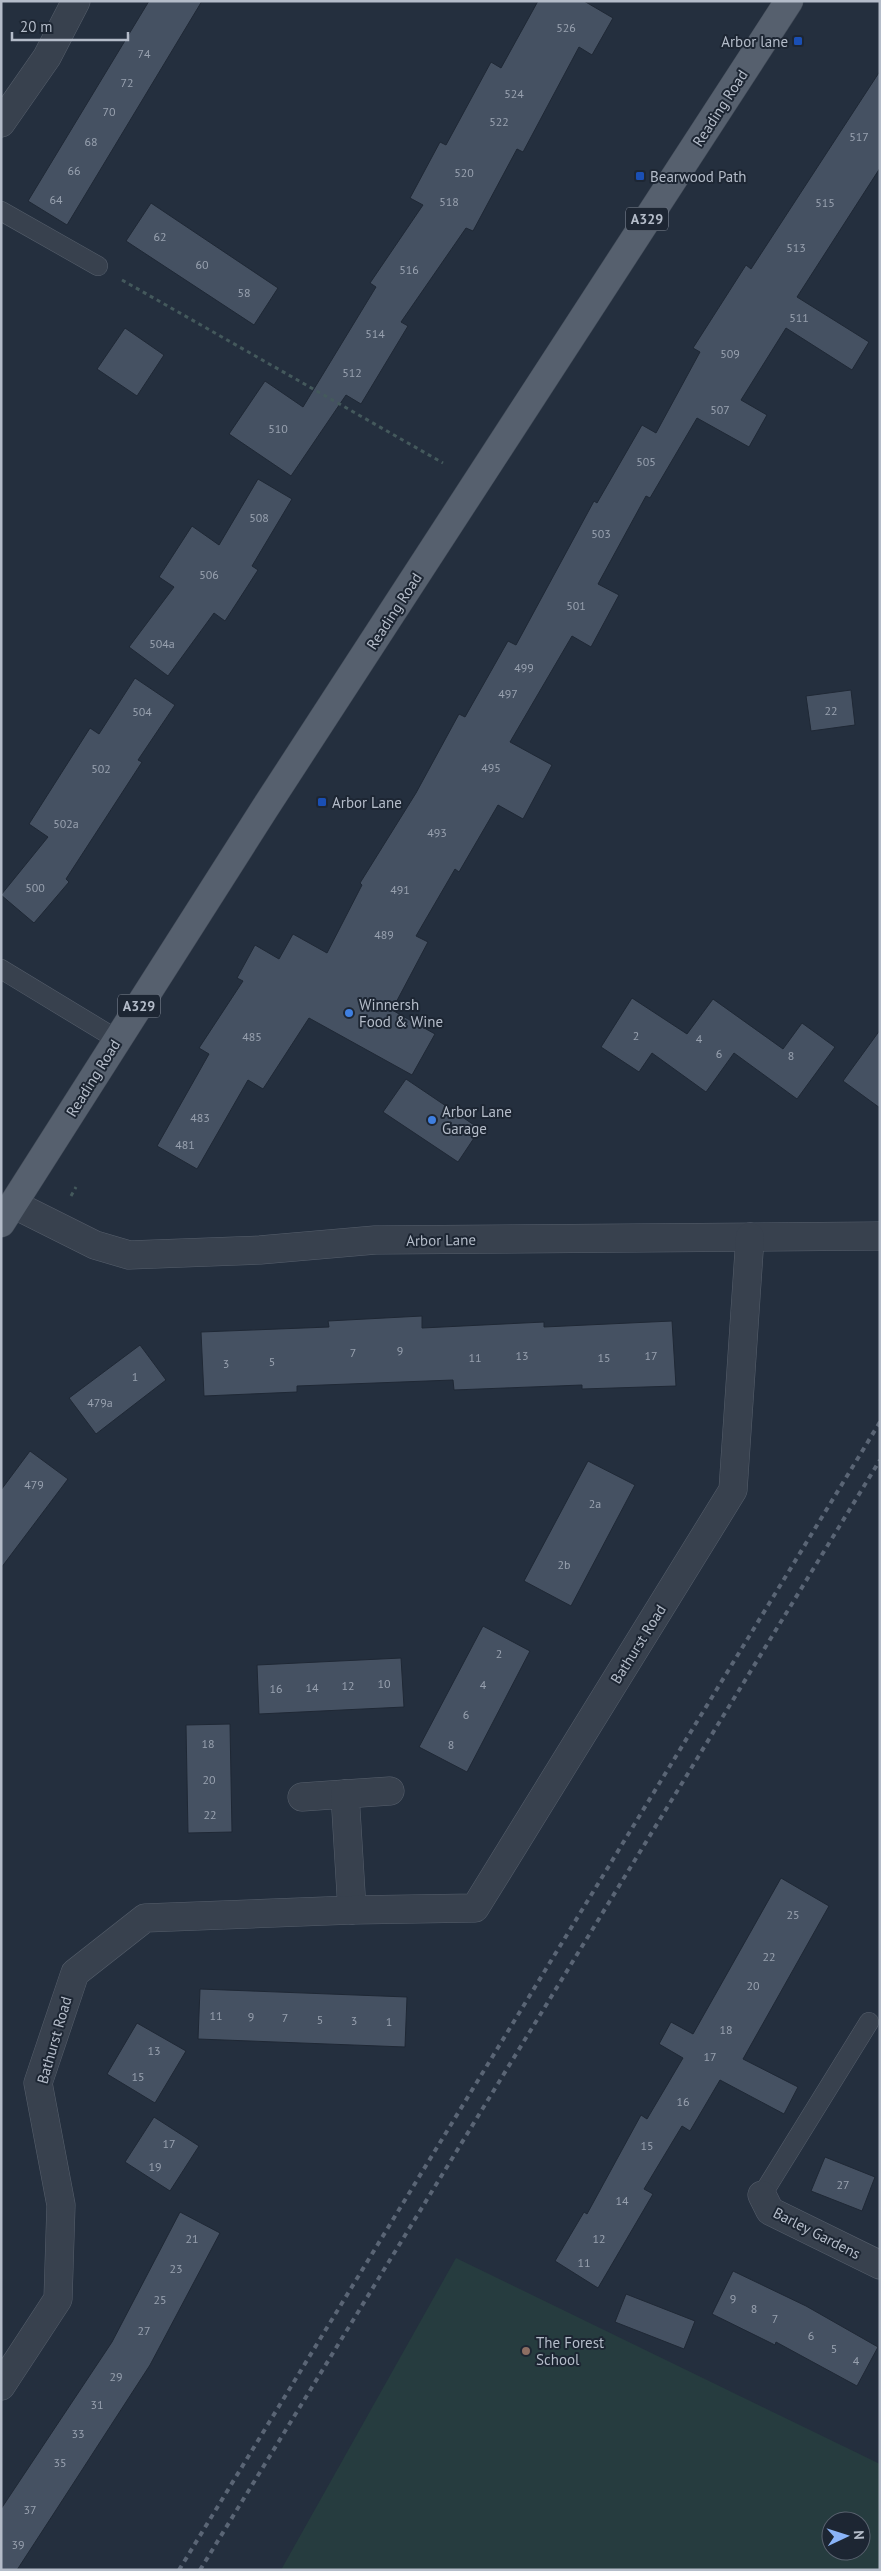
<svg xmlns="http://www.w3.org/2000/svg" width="881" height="2571" viewBox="0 0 881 2571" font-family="'PT Sans',sans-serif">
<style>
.green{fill:#263c3f;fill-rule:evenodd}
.building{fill:#455162;stroke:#1f2835}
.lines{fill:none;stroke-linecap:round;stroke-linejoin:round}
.service-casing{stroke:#565f6c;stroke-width:20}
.minor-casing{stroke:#565f6c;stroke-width:29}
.primary-casing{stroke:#414a57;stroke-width:29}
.path{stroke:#44595c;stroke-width:3;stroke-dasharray:4 4;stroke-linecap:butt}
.service{stroke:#38414e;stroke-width:19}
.minor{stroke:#38414e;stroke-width:28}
.primary{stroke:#56606e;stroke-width:28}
.rail{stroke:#5a6575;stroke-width:4;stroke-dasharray:5 5;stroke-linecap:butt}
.transit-dot{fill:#1a4fb4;stroke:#1d2633;stroke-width:2}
.shop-dot{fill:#3f7fe0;stroke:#1d2633;stroke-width:2}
.education-dot{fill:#8d6e63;stroke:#1d2633;stroke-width:2}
.labels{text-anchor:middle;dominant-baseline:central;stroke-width:4;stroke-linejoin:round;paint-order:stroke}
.number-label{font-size:12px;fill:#98a1af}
.shield{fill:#1d2633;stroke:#878f9c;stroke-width:1}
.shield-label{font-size:14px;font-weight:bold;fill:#b4bcc9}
.poi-label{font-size:15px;fill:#b4bcc9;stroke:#1d2633;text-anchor:start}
.street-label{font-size:15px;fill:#b4bcc9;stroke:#1d2633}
</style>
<rect width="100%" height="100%" fill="#242f3e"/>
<path class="green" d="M456,2258L880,2464V2570H281ZM831,2521H861V2551H831Z"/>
<g class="building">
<polygon points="149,1 202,1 67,225 28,201"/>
<polygon points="538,1 584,1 613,18 592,55 579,47 523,152 517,149 473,231 466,228 401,322 408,326 361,404 346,395 291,476 229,434 265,381 303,407 376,287 370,283 423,205 410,198 440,142 446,145 491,62 501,68"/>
<polygon points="880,71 880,168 797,297 869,342 852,370 786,328 741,400 767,415 749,447 697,418 650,498 646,496 598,584 619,595 591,647 572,636 510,742 552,765 523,819 498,805 459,872 455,869 416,936 428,942 392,1010 435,1034 412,1075 309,1018 263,1089 248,1080 197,1169 157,1146 209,1054 199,1048 243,981 237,978 255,945 279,959 293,934 327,953 362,885 360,883 416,793 459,714 465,717 508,641 516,645 594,501 597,503 642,425 656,433 700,352 693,348 746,265 751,269"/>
<polygon points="151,203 278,288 254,325 126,241"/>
<polygon points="125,328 164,355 137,396 97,369"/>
<polygon points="258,479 292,499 252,566 258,570 225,621 214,613 168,676 129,647 174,587 159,577 192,526 219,545"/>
<polygon points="135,678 175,705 138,760 142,762 66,879 69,882 34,923 1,895 48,837 29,824 90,728 99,734"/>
<polygon points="851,690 855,725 811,731 806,696"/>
<polygon points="632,998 687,1034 713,999 783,1049 802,1023 835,1047 797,1099 734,1053 706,1092 652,1053 639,1072 601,1047"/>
<polygon points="880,1030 880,1108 843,1081"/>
<polygon points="406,1079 480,1129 458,1162 383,1112"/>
<polygon points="422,1316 422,1328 544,1322 544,1327 672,1321 676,1386 582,1389 582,1385 454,1390 453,1380 297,1386 297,1392 204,1396 201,1332 329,1327 328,1321"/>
<polygon points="140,1345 166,1380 96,1434 69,1398"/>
<polygon points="30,1451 68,1479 1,1568 1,1490"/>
<polygon points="588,1461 635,1485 571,1606 524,1581"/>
<polygon points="483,1626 530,1651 467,1772 419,1747"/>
<polygon points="401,1658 404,1707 259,1714 257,1665"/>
<polygon points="230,1724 232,1832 188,1833 186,1725"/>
<polygon points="781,1878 829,1906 743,2059 798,2087 784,2114 720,2080 690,2131 682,2126 644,2189 653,2194 598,2288 555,2261 584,2212 587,2214 641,2115 647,2119 683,2058 659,2044 671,2022 693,2034"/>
<polygon points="200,1989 407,1997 405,2047 198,2039"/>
<polygon points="137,2023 186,2051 155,2103 107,2074"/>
<polygon points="154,2117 199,2146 170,2191 125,2162"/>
<polygon points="825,2157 875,2177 862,2211 811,2191"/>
<polygon points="180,2212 220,2233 150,2365 58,2507 17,2570 1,2570 1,2509 112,2342"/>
<polygon points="733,2271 806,2306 878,2347 857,2386 776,2342 775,2345 712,2314"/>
<polygon points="626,2294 695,2321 684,2349 615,2322"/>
</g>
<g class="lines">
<g class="service-casing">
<g id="service">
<polyline points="1,211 98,266"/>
<polyline points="1,969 118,1040"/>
<polyline points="762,2195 869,2022"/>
</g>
</g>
<g class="minor-casing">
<g id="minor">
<polyline points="1,123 47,57 76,1"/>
<polyline points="13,1204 95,1245 129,1255 260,1250 375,1240 880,1236"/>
<polyline points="302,1797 345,1794"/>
<polyline points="352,1910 345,1794 390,1791"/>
<polyline points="762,2195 770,2211 880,2265"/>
<polyline points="1,2386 58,2299 61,2205 38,2083 75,1973 145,1918 352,1910 475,1908 733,1490 750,1237"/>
</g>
</g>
<g class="primary-casing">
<polyline id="primary" points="1,1223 265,808 789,1"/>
</g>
<g class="path">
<polyline points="122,280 443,463"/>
<polyline points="71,1196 76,1187"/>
</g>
<use href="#service" class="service"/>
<use href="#minor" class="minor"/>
<use href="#primary" class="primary"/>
<g class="rail">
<polyline points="179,2570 880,1422"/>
<polyline points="200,2570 880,1460"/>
</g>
</g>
<g class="transit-dot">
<rect x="793" y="36" width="10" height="10" rx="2.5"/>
<rect x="635" y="171" width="10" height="10" rx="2.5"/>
<rect x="317" y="797" width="10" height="10" rx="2.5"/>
</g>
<g class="shop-dot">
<circle cx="349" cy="1013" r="5"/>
<circle cx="432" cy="1120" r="5"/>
</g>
<circle class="education-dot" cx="526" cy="2351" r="5"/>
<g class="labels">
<g class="number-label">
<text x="566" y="27">526</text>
<text x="144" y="53">74</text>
<text x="127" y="82">72</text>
<text x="514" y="93">524</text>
<text x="109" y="111">70</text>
<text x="499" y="121">522</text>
<text x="859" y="136">517</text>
<text x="91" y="141">68</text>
<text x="74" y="170">66</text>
<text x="464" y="172">520</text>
<text x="56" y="199">64</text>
<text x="449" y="201">518</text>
<text x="825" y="202">515</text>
<text x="160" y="236">62</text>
<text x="796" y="247">513</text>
<text x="202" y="264">60</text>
<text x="409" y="269">516</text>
<text x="244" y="292">58</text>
<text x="799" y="317">511</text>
<text x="375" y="333">514</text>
<text x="730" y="353">509</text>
<text x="352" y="372">512</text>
<text x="720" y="409">507</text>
<text x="278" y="428">510</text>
<text x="646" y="461">505</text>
<text x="259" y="517">508</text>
<text x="601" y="533">503</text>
<text x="209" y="574">506</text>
<text x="576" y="605">501</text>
<text x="162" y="643">504a</text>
<text x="524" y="667">499</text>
<text x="508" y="693">497</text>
<text x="831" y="710">22</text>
<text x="142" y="711">504</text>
<text x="491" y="767">495</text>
<text x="101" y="768">502</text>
<text x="66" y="823">502a</text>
<text x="437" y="832">493</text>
<text x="35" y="887">500</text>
<text x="400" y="889">491</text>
<text x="384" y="934">489</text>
<text x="636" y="1035">2</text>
<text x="252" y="1036">485</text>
<text x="699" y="1038">4</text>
<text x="719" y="1053">6</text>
<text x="791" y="1055">8</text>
<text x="200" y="1117">483</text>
<text x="185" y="1144">481</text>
<text x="400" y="1350">9</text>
<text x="353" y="1352">7</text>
<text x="522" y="1355">13</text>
<text x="651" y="1355">17</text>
<text x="475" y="1357">11</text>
<text x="604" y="1357">15</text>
<text x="272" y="1361">5</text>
<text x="226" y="1363">3</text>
<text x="135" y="1376">1</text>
<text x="100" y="1402">479a</text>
<text x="34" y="1484">479</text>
<text x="595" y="1503">2a</text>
<text x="564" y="1564">2b</text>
<text x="499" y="1653">2</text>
<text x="384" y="1683">10</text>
<text x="483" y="1684">4</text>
<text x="348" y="1685">12</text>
<text x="312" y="1687">14</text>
<text x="276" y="1688">16</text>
<text x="466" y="1714">6</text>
<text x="208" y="1743">18</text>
<text x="451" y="1744">8</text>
<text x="209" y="1779">20</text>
<text x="210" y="1814">22</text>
<text x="793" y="1914">25</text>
<text x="769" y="1956">22</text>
<text x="753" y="1985">20</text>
<text x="216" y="2015">11</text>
<text x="251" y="2016">9</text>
<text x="285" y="2017">7</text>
<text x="320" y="2019">5</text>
<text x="354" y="2020">3</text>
<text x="389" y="2021">1</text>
<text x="726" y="2029">18</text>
<text x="154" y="2050">13</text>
<text x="710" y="2056">17</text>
<text x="138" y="2076">15</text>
<text x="683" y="2101">16</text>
<text x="169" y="2143">17</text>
<text x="647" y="2145">15</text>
<text x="155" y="2166">19</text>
<text x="843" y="2184">27</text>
<text x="622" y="2200">14</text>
<text x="192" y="2238">21</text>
<text x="599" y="2238">12</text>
<text x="584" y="2262">11</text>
<text x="176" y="2268">23</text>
<text x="733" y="2298">9</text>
<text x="160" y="2299">25</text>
<text x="754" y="2308">8</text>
<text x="775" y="2318">7</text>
<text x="144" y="2330">27</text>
<text x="811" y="2335">6</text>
<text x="834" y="2348">5</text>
<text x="856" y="2360">4</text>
<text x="116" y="2376">29</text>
<text x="97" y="2404">31</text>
<text x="78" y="2433">33</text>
<text x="60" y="2462">35</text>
<text x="30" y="2509">37</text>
<text x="18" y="2544">39</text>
</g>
<g class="shield">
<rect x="626" y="207.5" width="42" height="23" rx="4"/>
<rect x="118" y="994.5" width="42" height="23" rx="4"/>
</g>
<g class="shield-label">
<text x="647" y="219">A329</text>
<text x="139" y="1006">A329</text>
</g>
<g class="poi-label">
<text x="788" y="41" text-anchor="end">Arbor lane</text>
<text x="650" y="176">Bearwood Path</text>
<text x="332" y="802">Arbor Lane</text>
<text x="359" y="1004">Winnersh<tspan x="359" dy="17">Food &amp; Wine</tspan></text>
<text x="442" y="1111">Arbor Lane<tspan x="442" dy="17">Garage</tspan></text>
<text x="536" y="2342">The Forest<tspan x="536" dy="17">School</tspan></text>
</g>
<g class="street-label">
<text transform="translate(720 108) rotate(-57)">Reading Road</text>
<text transform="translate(394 611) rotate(-57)">Reading Road</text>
<text transform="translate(93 1078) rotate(-58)">Reading Road</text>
<text transform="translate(441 1240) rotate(-1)">Arbor Lane</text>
<text transform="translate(638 1644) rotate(-58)">Bathurst Road</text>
<text transform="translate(54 2040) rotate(-74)">Bathurst Road</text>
<text transform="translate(817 2233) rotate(27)">Barley Gardens</text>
</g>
</g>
<rect width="881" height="2571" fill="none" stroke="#b4bcc9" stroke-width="5"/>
<g transform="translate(846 2536) rotate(86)"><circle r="24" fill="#1d2633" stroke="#59626f"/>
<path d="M0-4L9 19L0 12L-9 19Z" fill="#8ab4f8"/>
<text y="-8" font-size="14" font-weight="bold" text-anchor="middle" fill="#b4bcc9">N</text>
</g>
<path d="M12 32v8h116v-8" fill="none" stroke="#b4bcc9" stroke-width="2.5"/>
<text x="20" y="32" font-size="15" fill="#b4bcc9" stroke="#1d2633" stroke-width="4" paint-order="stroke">20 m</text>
</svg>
